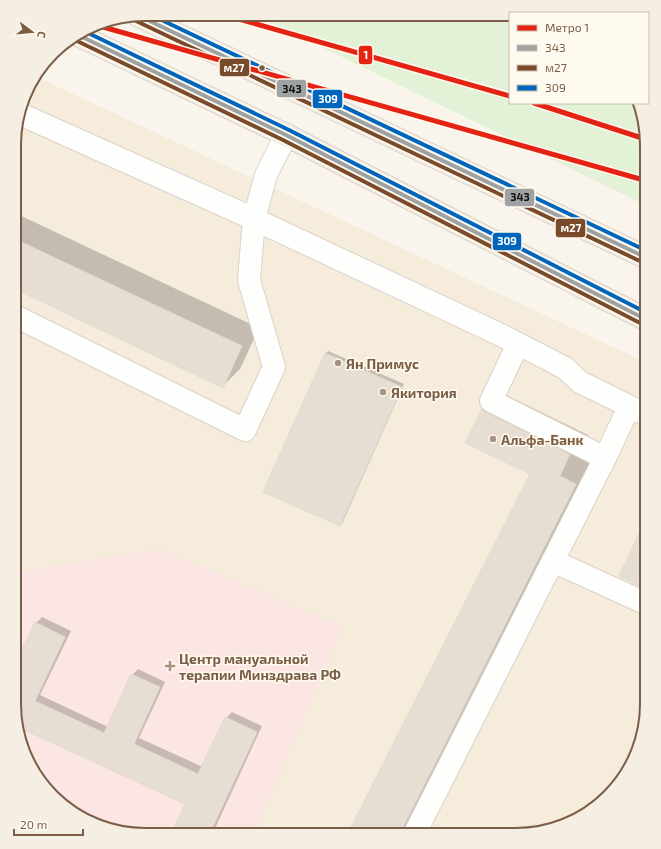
<svg xmlns="http://www.w3.org/2000/svg" width="661" height="849" viewBox="0 0 661 849" font-family="'Exo 2',sans-serif">
<style>
.residential{fill:#f6ecdc}
.medical{fill:#fbe6e3}
.green{fill:#e3f1d6}
.shadow{fill:#0003}
.building{fill:#e6ded3;stroke:#e3d9ce}
.lines{fill:none;stroke-linecap:round;stroke-linejoin:round}
.minor-casing{stroke:#d9d2ca;stroke-width:24}
.major-casing{stroke:#dbd1c9;stroke-width:24}
.minor{stroke:#fefefc;stroke-width:22}
.major{stroke:#f3efe6;stroke-width:22}
.bus-1-casing{stroke:#fffaef;stroke-width:7}
.bus-2-casing{stroke:#fffaef;stroke-width:7}
.bus-3-casing{stroke:#fffaef;stroke-width:7}
.bus-1{stroke:#9fa2a3;stroke-width:4}
.bus-2{stroke:#7a4b2a;stroke-width:4}
.bus-3{stroke:#0065bd;stroke-width:4}
.metro-1-casing{stroke:#fffaef;stroke-width:8}
.metro-1{stroke:#e42313;stroke-width:5}
.bus-dot{fill:#7c5e47;stroke:#fffaef;stroke-width:1.5}
.poi-dot{fill:#a89381;stroke:#fffaef;stroke-width:1.5}
.labels{text-anchor:middle;dominant-baseline:central;stroke-width:3;stroke-linejoin:round;paint-order:stroke}
.poi-label{font-size:14px;font-weight:bold;fill:#7c5e47;stroke:#fffaef;text-anchor:start}
.rim{fill:none;stroke:#7c5e47;stroke-width:2}
.line-badge{stroke:#fffaef;stroke-width:1.5}
.badge-label{font-size:11px;text-anchor:middle;font-weight:bold;fill:#fff}
.pale-badge-label{font-size:11px;text-anchor:middle;font-weight:bold;fill:#111}
</style>
<rect width="100%" height="100%" fill="#f9f5ed"/>
<polygon class="residential" points="35,76 647,363 647,713 629,770 581,818 525,835 136,835 72,813 31,769 14,704 15,128 31,80"/>
<polygon class="medical" points="161,549 343,627 253,835 136,835 72,813 31,769 14,704 14,573"/>
<polygon class="green" points="254,14 510,15 510,103 636,103 647,145 647,206"/>
<g class="shadow">
<polygon points="15,213 259,328 240,369 222,387 15,288"/>
<polygon points="328,351 404,384 343,522 340,525 326,353"/>
<polygon points="501,391 504,394 588,435 578,457 594,465 407,835 349,835 532,474 482,409"/>
<polygon points="42,617 71,631 40,695 108,727 132,675 138,669 165,682 139,738 203,767 226,718 232,712 262,726 212,835 180,835 186,804 25,729 22,736 14,704 14,670 36,623"/>
</g>
<g class="building">
<polygon points="15,239 242,346 223,388 15,289"/>
<polygon points="325,353 402,387 340,526 263,492"/>
<polygon points="482,409 485,412 570,454 560,476 576,484 399,835 347,835 530,474 465,443"/>
<polygon points="647,517 647,589 619,576"/>
<polygon points="35,622 65,637 35,701 104,733 131,674 160,687 134,744 198,774 225,717 257,732 209,835 171,835 185,804 20,728 14,704 14,667"/>
</g>
<g class="lines">
<g class="minor-casing">
<g id="minor">
<polyline points="20,114 254,219 503,336 565,368 580,382 647,415"/>
<polyline points="15,316 245,430 274,367 249,280 254,219 266,175 286,135"/>
<polyline points="518,344 491,401 605,458 629,407"/>
<polyline points="553,561 647,604"/>
<polyline points="414,835 605,458"/>
</g>
</g>
<g class="major-casing">
<g id="major">
<polyline points="137,15 647,258"/>
<polyline points="78,35 286,135 647,320"/>
</g>
</g>
<use href="#minor" class="minor"/>
<use href="#major" class="major"/>
<g class="bus-1-casing">
<g id="bus-1">
<polyline points="137,15 647,258"/>
<polyline points="78,35 286,135 647,320"/>
</g>
</g>
<g class="bus-2-casing">
<g id="bus-2">
<polyline points="134,20 644,263"/>
<polyline points="75,40 283,140 644,325"/>
</g>
</g>
<g class="bus-3-casing">
<g id="bus-3">
<polyline points="149,14 647,251"/>
<polyline points="84,31 289,130 647,313"/>
</g>
</g>
<use href="#bus-1" class="bus-1"/>
<use href="#bus-2" class="bus-2"/>
<use href="#bus-3" class="bus-3"/>
<g class="metro-1-casing">
<g id="metro-1">
<polyline points="221,14 510,96"/>
<polyline points="96,25 647,181"/>
<polyline points="534,103 645,139"/>
</g>
</g>
<use href="#metro-1" class="metro-1"/>
</g>
<circle class="bus-dot" cx="262" cy="68" r="3.5"/>
<g class="poi-dot">
<circle cx="338" cy="363" r="4"/>
<circle cx="383" cy="392" r="4"/>
<circle cx="493" cy="439" r="4"/>
<path d="M168 660h4v4h4v4h-4v4h-4v-4h-4v-4h4z"/>
</g>
<g class="labels">
<g class="poi-label">
<text x="346" y="363">Ян Примус</text>
<text x="391" y="392">Якитория</text>
<text x="501" y="439">Альфа-Банк</text>
<text x="179" y="658">Центр мануальной<tspan x="179" dy="16">терапии Минздрава РФ</tspan></text>
</g>
</g>
<path d="M0 0H661V849H0ZM145 21H516A124 124 0 0 1 640 145V704A124 124 0 0 1 516 828H145A124 124 0 0 1 21 704V145A124 124 0 0 1 145 21Z" fill="#f5eee2" fill-rule="evenodd"/>
<path class="rim" d="M145 21H516A124 124 0 0 1 640 145V704A124 124 0 0 1 516 828H145A124 124 0 0 1 21 704V145A124 124 0 0 1 145 21Z"/>
<g class="line-badge">
<rect x="358" y="45" width="15" height="20" rx="4" fill="#e42313"/>
<rect x="219" y="58" width="31" height="19" rx="4" fill="#7a4b2a"/>
<rect x="276" y="79" width="31" height="19" rx="4" fill="#9fa2a3"/>
<rect x="312" y="89" width="31" height="20" rx="4" fill="#0065bd"/>
<rect x="504" y="188" width="31" height="19" rx="4" fill="#9fa2a3"/>
<rect x="555" y="218" width="31" height="20" rx="4" fill="#7a4b2a"/>
<rect x="492" y="232" width="30" height="19" rx="4" fill="#0065bd"/>
</g>
<g class="badge-label">
<text x="366" y="59">1</text>
<text x="234" y="72">м27</text>
<text x="328" y="103">309</text>
<text x="571" y="232">м27</text>
<text x="507" y="245">309</text>
</g>
<g class="pale-badge-label">
<text x="292" y="93">343</text>
<text x="520" y="201">343</text>
</g>
<rect x="509" y="12" width="140" height="92" fill="#fffaef" stroke="#cbbcac"/>
<rect x="517" y="25" width="20" height="6" fill="#e42313" stroke="#cbbcac"/>
<text x="545" y="32" font-size="12" fill="#7c5e47">Метро 1</text>
<rect x="517" y="45" width="20" height="6" fill="#9fa2a3" stroke="#cbbcac"/>
<text x="545" y="52" font-size="12" fill="#7c5e47">343</text>
<rect x="517" y="65" width="20" height="6" fill="#7a4b2a" stroke="#cbbcac"/>
<text x="545" y="72" font-size="12" fill="#7c5e47">м27</text>
<rect x="517" y="85" width="20" height="6" fill="#0065bd" stroke="#cbbcac"/>
<text x="545" y="92" font-size="12" fill="#7c5e47">309</text>
<g transform="translate(32 32) rotate(106)" stroke="#fffaef" stroke-width="3" paint-order="stroke">
<path d="M0-3L7 15L0 10L-7 15Z" fill="#7c5e47"/>
<text y="-6" font-size="11" font-weight="bold" text-anchor="middle" fill="#7c5e47">С</text>
</g>
<path d="M14 829v6h69v-6" fill="none" stroke="#7c5e47" stroke-width="2"/>
<text x="20" y="829" font-size="12" fill="#7c5e47" stroke="#fffaef" stroke-width="3" paint-order="stroke">20 m</text>
</svg>
